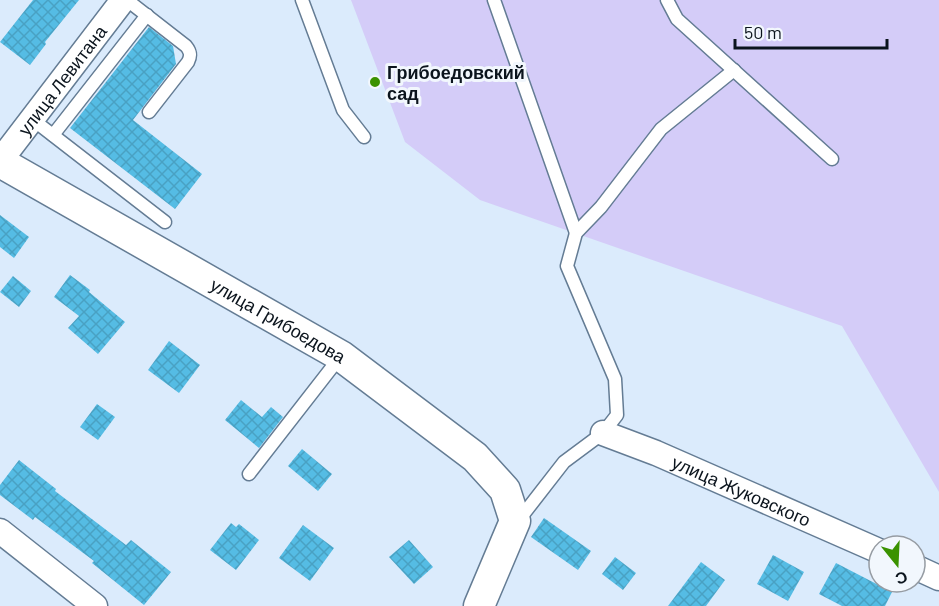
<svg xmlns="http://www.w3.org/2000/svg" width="939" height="606" viewBox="0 0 939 606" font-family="Barlow,sans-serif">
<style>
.garden{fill:#d4ccf8}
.building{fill:url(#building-cross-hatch)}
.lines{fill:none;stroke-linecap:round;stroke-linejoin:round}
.service-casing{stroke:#647c94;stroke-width:15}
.minor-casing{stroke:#647c94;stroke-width:27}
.tertiary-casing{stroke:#647c94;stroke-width:33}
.service{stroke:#fff;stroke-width:12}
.minor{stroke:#fff;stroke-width:24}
.tertiary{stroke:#fff;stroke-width:30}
.poi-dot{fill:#3a9200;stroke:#f2f7fd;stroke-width:2}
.labels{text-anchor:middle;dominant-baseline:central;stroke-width:6;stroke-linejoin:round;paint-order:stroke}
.poi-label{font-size:18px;font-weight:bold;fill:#0b141d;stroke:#f2f7fd;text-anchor:start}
.street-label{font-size:18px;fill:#0b141d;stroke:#f2f7fd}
</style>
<defs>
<pattern id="building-cross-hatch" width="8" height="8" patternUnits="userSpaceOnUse" patternTransform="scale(1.5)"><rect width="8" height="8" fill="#55bce4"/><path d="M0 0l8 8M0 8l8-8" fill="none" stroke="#49a1c3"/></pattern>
</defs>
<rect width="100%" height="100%" fill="#dbebfc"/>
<polygon class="garden" points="351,0 939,0 939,492 842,326 480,200 405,142"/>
<g class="building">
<polygon points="33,0 79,0 45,42 46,44 30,65 0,42"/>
<polygon points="149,27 173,46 176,64 133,120 202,174 175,209 70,128"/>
<polygon points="0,215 29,237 14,258 0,247"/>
<polygon points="70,275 90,290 89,292 125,322 98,354 68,328 79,316 54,297"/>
<polygon points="13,276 31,291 19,307 0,292"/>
<polygon points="169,341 200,365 179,393 148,370"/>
<polygon points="241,400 262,417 271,407 283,417 259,448 225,420"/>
<polygon points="97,404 115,417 98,440 80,427"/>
<polygon points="302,449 332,474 318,491 288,466"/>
<polygon points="19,460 56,489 55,491 126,545 131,540 171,572 144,605 92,563 94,561 35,517 33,520 0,495 0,485"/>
<polygon points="544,518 591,551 578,570 531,537"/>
<polygon points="231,523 236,527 239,524 259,540 236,570 210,550"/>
<polygon points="303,525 334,548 310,581 279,558"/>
<polygon points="409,540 433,567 414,584 389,557"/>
<polygon points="773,555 804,572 788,601 757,584"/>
<polygon points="615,557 636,573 623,590 602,574"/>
<polygon points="701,562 725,580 706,606 668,606"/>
<polygon points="836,563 892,592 885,606 842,606 819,594"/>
</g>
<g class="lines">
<g class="service-casing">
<g id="service">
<path d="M127,0L186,46C191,52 191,56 188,62L149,112"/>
<polyline points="302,0 343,110 364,137"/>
<polyline points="494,0 576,233"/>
<polyline points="667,0 677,19 832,159"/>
<polyline points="32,119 165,222"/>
<polyline points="53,135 147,15"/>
<polyline points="249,474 340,357"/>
<polyline points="517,520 522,516 564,462 603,433 617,415 615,379 567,266 576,233 601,207 661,129 734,70"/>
</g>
</g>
<g class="minor-casing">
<g id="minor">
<path id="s1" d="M0,161L123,0"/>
<path id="s2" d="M603,433L656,453L879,551"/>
<polyline points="0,531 95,606"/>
<polyline points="915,567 939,578"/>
</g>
</g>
<g class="tertiary-casing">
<g id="tertiary">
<path id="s3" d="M0,162L341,356L475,457L505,490L515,521L479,606"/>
</g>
</g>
<use href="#service" class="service"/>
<use href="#minor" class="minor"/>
<use href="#tertiary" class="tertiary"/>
</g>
<circle class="poi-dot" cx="375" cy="82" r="6"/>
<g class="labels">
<g class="poi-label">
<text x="387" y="72">Грибоедовский<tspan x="387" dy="21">сад</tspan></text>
</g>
<g class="street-label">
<text stroke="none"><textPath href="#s1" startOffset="102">улица Левитана</textPath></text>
<text stroke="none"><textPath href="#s3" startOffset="320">улица Грибоедова</textPath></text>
<text stroke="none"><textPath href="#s2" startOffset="150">улица Жуковского</textPath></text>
</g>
</g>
<g transform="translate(897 564) rotate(162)"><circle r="28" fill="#f2f7fd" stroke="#969ca3" stroke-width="1.5"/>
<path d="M0-4.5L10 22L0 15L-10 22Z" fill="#3a9200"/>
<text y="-9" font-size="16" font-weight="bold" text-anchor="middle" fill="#0b141d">С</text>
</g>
<path d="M735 39v9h152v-9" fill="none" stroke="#0b141d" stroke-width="3"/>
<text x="744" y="39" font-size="18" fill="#0b141d" stroke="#f2f7fd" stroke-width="4.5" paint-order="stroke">50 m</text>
</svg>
